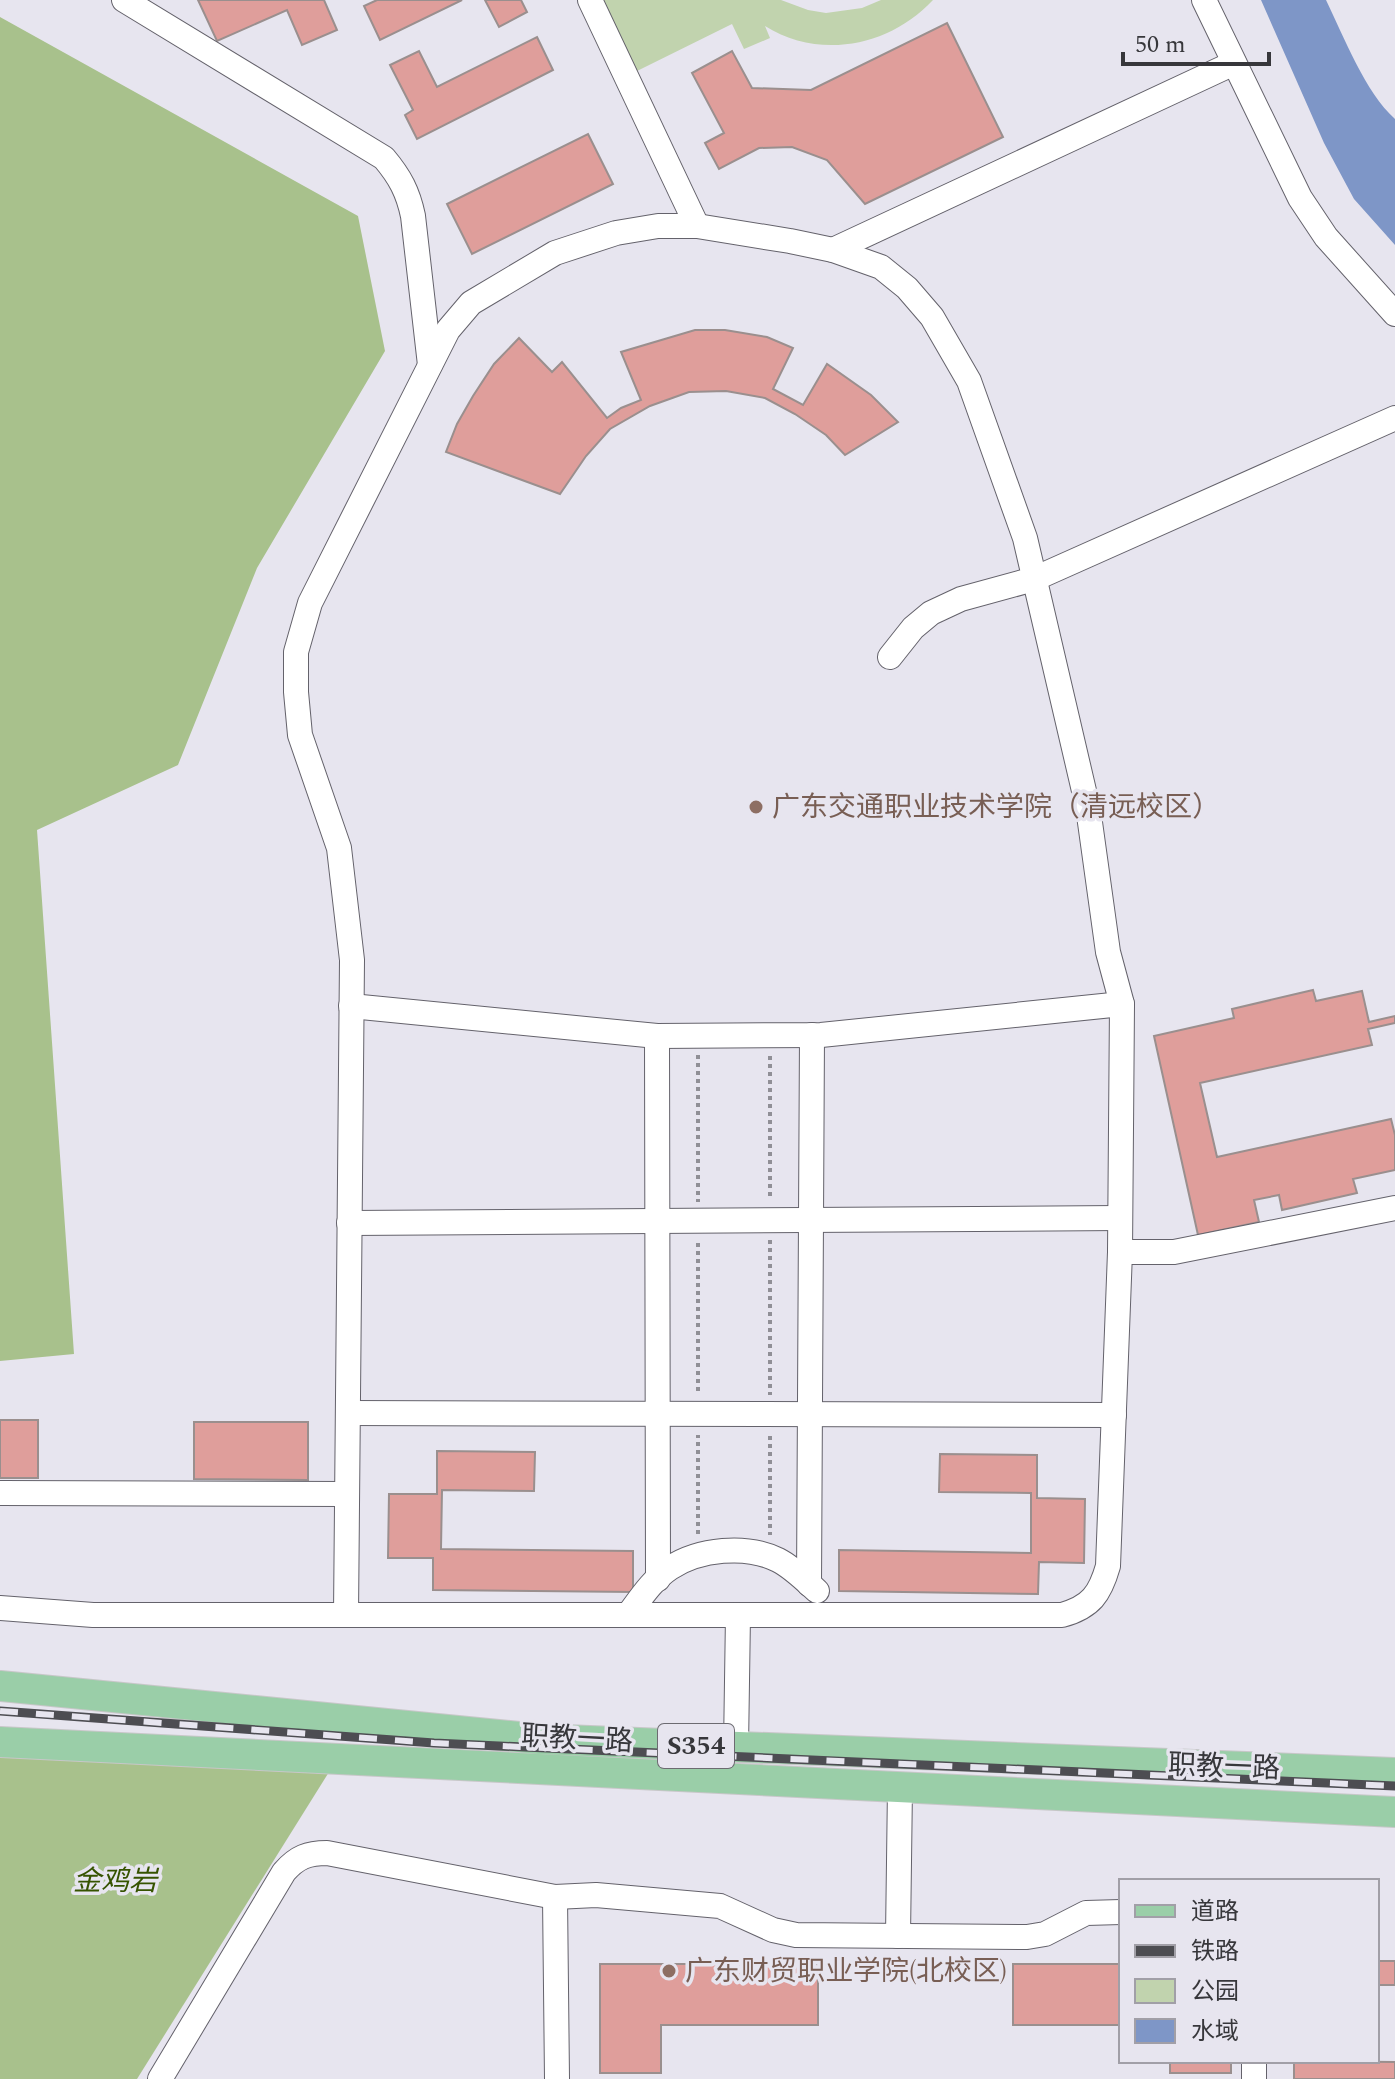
<svg xmlns="http://www.w3.org/2000/svg" width="1395" height="2079" viewBox="0 0 1395 2079" font-family="Spectral,'Noto Sans SC',serif">
<style>
.green{fill:#c1d3ae}
.forest{fill:#a8c18c}
.water{fill:#7e96c7}
.building{fill:#df9e9b;stroke:#9a8f8e;stroke-width:2}
.lines{fill:none;stroke-linecap:round;stroke-linejoin:round}
.minor-casing{stroke:#64626b;stroke-width:26}
.major-casing{stroke:#c7c7c8;stroke-width:32}
.path{stroke:#908f96;stroke-width:4;stroke-dasharray:4 4;stroke-linecap:butt}
.minor{stroke:#fff;stroke-width:24}
.major{stroke:#9acea8;stroke-width:30}
.rail-casing{stroke:#4d4d52;stroke-width:9}
.rail{stroke:#e7e5ef;stroke-width:6;stroke-dasharray:18;stroke-linecap:butt}
.education-dot{fill:#8d6e63;stroke:#e7e5ef;stroke-width:3}
.labels{text-anchor:middle;dominant-baseline:central;stroke-width:7;stroke-linejoin:round;paint-order:stroke}
.shield{fill:#e7e5ef;stroke:#6c6b71;stroke-width:2}
.shield-label{font-size:26px;font-weight:bold;fill:#37373b}
.education-label{font-size:28px;fill:#785e54;stroke:#e7e5ef;text-anchor:start}
.street-label{font-size:28px;fill:#37373b;stroke:#e7e5ef}
.park-label{font-size:28px;font-style:italic;fill:#365300;stroke:#e7e5ef}
</style>
<rect width="100%" height="100%" fill="#e7e5ef"/>
<path class="green" d="M602,0H781L808,10L826,13L862,8L881,0H933C889,47 819,60 765,26L770,38L744,49L732,24L635,72Z"/>
<g class="forest">
<polygon points="0,17 358,216 385,351 257,568 178,765 37,830 74,1354 0,1361"/>
<polygon points="0,1727 339,1756 137,2079 0,2079"/>
</g>
<path class="water" d="M1261,0H1326C1344,37 1365,92 1395,119V245L1354,199L1324,143Z"/>
<g class="building">
<polygon points="198,0 324,0 337,30 302,45 287,10 217,41"/>
<polygon points="377,0 462,0 380,40 364,6"/>
<polygon points="485,0 521,0 527,12 499,27"/>
<polygon points="947,23 1003,137 865,204 827,160 792,147 759,148 719,169 705,143 724,133 692,73 732,51 752,88 811,90"/>
<polygon points="537,37 553,70 417,139 405,115 413,110 390,65 419,51 437,87"/>
<polygon points="588,134 613,184 472,254 447,204"/>
<polygon points="695,330 725,330 767,337 793,348 773,389 803,405 827,364 871,395 898,422 845,455 826,435 795,414 765,398 726,391 689,392 650,406 610,429 586,456 560,494 446,452 457,424 473,396 494,364 519,338 552,372 562,362 607,418 621,408 641,400 621,352"/>
<polygon points="1313,990 1316,1001 1362,991 1369,1022 1395,1016 1395,1023 1368,1029 1372,1045 1200,1083 1217,1157 1391,1119 1395,1135 1395,1170 1353,1179 1357,1193 1282,1210 1279,1195 1254,1200 1259,1222 1198,1235 1154,1036 1234,1018 1232,1009"/>
<rect x="0" y="1420" width="38" height="58"/>
<polygon points="194,1422 308,1422 308,1480 194,1479"/>
<polygon points="437,1451 535,1452 534,1491 442,1490 441,1549 633,1551 633,1592 433,1590 433,1558 388,1558 389,1494 437,1494"/>
<polygon points="940,1454 1037,1455 1037,1498 1085,1499 1084,1563 1039,1562 1038,1594 839,1591 839,1550 1031,1553 1031,1493 939,1492"/>
<rect x="1377" y="1961" width="18" height="24"/>
<polygon points="600,1964 818,1964 818,2025 661,2025 661,2073 600,2073"/>
<rect x="1013" y="1964" width="108" height="61"/>
<rect x="1170" y="2061" width="61" height="12"/>
<polygon points="1294,2061 1395,2062 1395,2079 1294,2079"/>
</g>
<g class="lines">
<g class="minor-casing">
<g id="minor">
<path d="M124,0L384,158C400,177 408,192 413,216L430,365"/>
<polyline points="590,0 697,226"/>
<polyline points="1204,0 1300,198 1326,237 1395,314"/>
<polyline points="833,250 1234,63"/>
<polyline points="890,657 913,628 931,613 961,599 1034,579 1395,418"/>
<polyline points="351,1006 657,1036 821,1035 1122,1004"/>
<polyline points="657,1036 658,1579"/>
<polyline points="349,1223 1120,1218"/>
<polyline points="1120,1252 1174,1252 1395,1208"/>
<polyline points="348,1413 1114,1415"/>
<polyline points="0,1493 347,1494"/>
<polyline points="809,1584 812,1035"/>
<path d="M0,1608L93,1615H1062C1091,1607 1100,1594 1108,1566L1120,1252L1122,1004L1108,952L1088,808L1025,538L969,381L932,317L907,288L881,267L833,250L790,241L697,226H658L616,233L555,253L471,303L448,330L310,603L296,652V692L300,735L339,848L352,960L346,1615"/>
<path d="M628,1615C640,1599 652,1580 670,1568C699,1549 746,1544 778,1560C792,1567 805,1580 817,1591"/>
<polyline points="736,1747 738,1615"/>
<polyline points="555,1897 557,2079"/>
<polyline points="898,1936 900,1787"/>
<path d="M160,2079L284,1872C297,1857 308,1853 327,1853L555,1897L596,1895L720,1906L773,1930L796,1935L1027,1937L1045,1934L1086,1913L1121,1912"/>
<polyline points="1254,2079 1254,2061"/>
</g>
</g>
<g class="major-casing">
<g id="major">
<polyline points="0,1686 540,1739 1395,1773"/>
<polyline points="0,1742 1395,1812"/>
</g>
</g>
<g class="path">
<polyline points="698,1055 698,1202"/>
<polyline points="770,1056 770,1199"/>
<polyline points="770,1240 770,1395"/>
<polyline points="698,1243 698,1394"/>
<polyline points="770,1436 770,1535"/>
<polyline points="698,1534 698,1435"/>
</g>
<use href="#minor" class="minor"/>
<use href="#major" class="major"/>
<g class="rail-casing">
<polyline id="rail" points="0,1711 434,1743 1395,1786"/>
</g>
<use href="#rail" class="rail"/>
</g>
<g class="education-dot">
<circle cx="756" cy="807" r="8"/>
<circle cx="669" cy="1971" r="8"/>
</g>
<g class="labels">
<rect class="shield" x="658" y="1724" width="76" height="44" rx="6"/>
<g class="shield-label">
<text x="696" y="1746">S354</text>
</g>
<g class="education-label">
<text x="772" y="807">广东交通职业技术学院（清远校区）</text>
<text x="685" y="1971">广东财贸职业学院(北校区)</text>
</g>
<g class="street-label">
<text transform="translate(577 1739) rotate(3)">职教一路</text>
<text transform="translate(1224 1767) rotate(2)">职教一路</text>
</g>
<g class="park-label">
<text x="115" y="1881">金鸡岩</text>
</g>
</g>
<rect x="1119" y="1879" width="260" height="184" fill="#e7e5ef" stroke="#a19fa7" stroke-width="2"/>
<rect x="1135" y="1905" width="40" height="12" fill="#9acea8" stroke="#a19fa7" stroke-width="2"/>
<text x="1191" y="1919" font-size="24" fill="#37373b">道路</text>
<rect x="1135" y="1945" width="40" height="12" fill="#4d4d52" stroke="#a19fa7" stroke-width="2"/>
<text x="1191" y="1959" font-size="24" fill="#37373b">铁路</text>
<rect x="1135" y="1979" width="40" height="24" fill="#c1d3ae" stroke="#a19fa7" stroke-width="2"/>
<text x="1191" y="1999" font-size="24" fill="#37373b">公园</text>
<rect x="1135" y="2019" width="40" height="24" fill="#7e96c7" stroke="#a19fa7" stroke-width="2"/>
<text x="1191" y="2039" font-size="24" fill="#37373b">水域</text>
<path d="M1123 52v12h146v-12" fill="none" stroke="#37373b" stroke-width="4"/>
<text x="1135" y="52" font-size="24" fill="#37373b" stroke="#e7e5ef" stroke-width="6" paint-order="stroke">50 m</text>
</svg>
